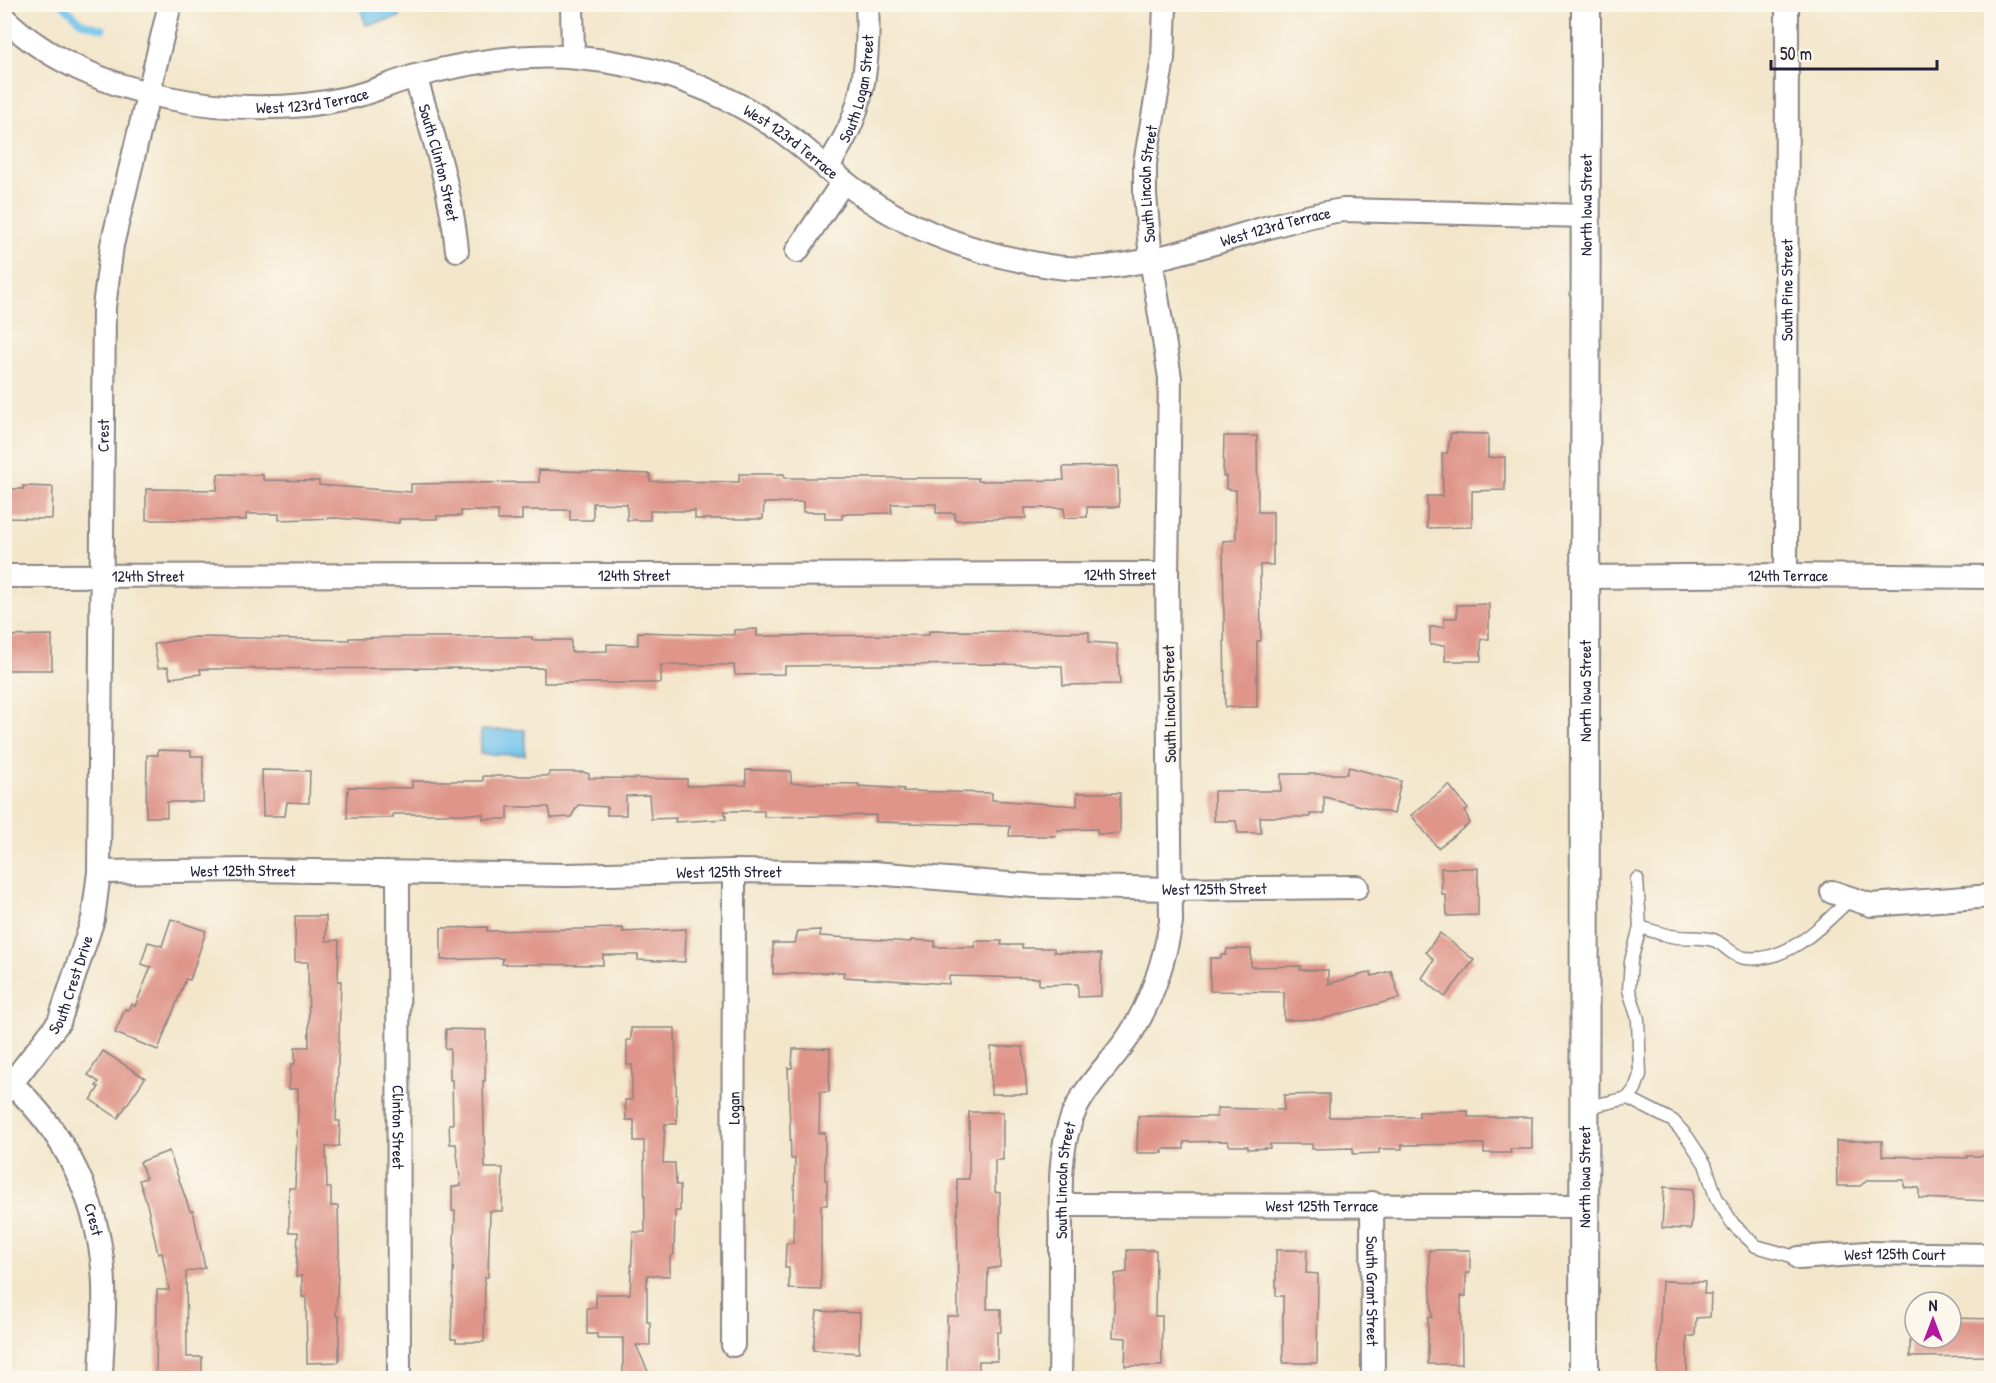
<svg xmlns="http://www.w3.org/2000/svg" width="1996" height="1383" viewBox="0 0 1996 1383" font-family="'Patrick Hand',sans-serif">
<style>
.water{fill:#6fc3eb;stroke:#487293;stroke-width:1.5}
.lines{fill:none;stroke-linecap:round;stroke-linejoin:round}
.stream{stroke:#6fc3eb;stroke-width:7}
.building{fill:#df958a}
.service-casing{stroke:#8a8483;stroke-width:15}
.minor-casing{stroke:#8a8483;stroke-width:26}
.tertiary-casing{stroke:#8a8483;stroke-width:32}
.service{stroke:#fff;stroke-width:12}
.minor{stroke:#fff;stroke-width:22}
.tertiary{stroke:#fff;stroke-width:28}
.labels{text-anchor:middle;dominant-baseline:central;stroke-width:5;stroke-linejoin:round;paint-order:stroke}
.street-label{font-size:16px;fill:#22223b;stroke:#fbf7ec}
</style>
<rect width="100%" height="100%" fill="#fbf7ec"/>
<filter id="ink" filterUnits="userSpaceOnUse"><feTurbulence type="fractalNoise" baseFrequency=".0167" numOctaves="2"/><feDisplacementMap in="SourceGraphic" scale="12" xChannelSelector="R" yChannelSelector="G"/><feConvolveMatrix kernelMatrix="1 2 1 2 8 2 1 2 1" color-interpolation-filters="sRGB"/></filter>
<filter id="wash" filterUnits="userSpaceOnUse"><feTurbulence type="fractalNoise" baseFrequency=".008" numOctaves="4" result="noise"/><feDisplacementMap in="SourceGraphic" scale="24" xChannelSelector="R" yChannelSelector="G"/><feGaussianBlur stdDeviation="1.35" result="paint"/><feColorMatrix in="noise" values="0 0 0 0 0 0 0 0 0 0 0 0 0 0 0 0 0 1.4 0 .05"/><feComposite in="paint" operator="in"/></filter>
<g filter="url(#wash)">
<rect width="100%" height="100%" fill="#f3e6cb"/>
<g class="water">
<polygon points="359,5 397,5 400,17 366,25"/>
<polygon points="481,730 525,730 525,755 480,754"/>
</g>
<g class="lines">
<polyline class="stream" points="62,4 82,23 103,29"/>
</g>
<g id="blocks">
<g class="building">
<polygon points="1451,433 1488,434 1488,458 1505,457 1505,490 1472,491 1472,527 1427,528 1427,496 1443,496 1442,453 1447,453"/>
<polygon points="1224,436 1257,436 1258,512 1273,512 1273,565 1260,565 1261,641 1257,641 1257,707 1225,707 1223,541 1236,540 1236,490 1226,489 1226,476 1223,476"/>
<polygon points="1118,466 1119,507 1087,507 1087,517 1064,518 1064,508 1025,508 1026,518 955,520 955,513 936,513 936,504 891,504 892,513 848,514 842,515 842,519 825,519 825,512 803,512 803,502 764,503 763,519 695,519 695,511 650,511 650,520 627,520 627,504 593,503 593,520 570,520 570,510 522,510 522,520 498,520 498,511 461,511 461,516 437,516 437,519 399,519 399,523 336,518 279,520 279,514 246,514 246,520 146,520 146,489 217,490 218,474 263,475 263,480 319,481 319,485 411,492 411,484 539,482 539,470 650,474 650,481 739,482 739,474 784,474 784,478 978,478 978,481 1064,480 1063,467"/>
<polygon points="23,486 53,487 52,519 4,518 4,489 23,489"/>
<polygon points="1489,604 1489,639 1481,639 1481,661 1445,661 1445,645 1430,645 1430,627 1444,627 1444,618 1457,618 1457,605"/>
<polygon points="757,629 757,636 929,635 929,631 1089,632 1089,642 1117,644 1120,684 1063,685 1062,666 999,664 785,666 785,674 735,675 734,665 661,665 661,683 544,683 544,668 200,669 201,674 170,678 168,667 158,668 154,644 195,637 349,640 349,638 413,637 532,637 532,640 571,640 571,652 607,651 607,644 638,645 638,632 734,635 734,630"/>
<polygon points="52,635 52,670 4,670 4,636"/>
<polygon points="158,750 191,751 191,756 203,756 203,802 167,802 167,817 146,817 147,755 158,755"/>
<polygon points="1349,767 1401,781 1394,814 1324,797 1324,814 1310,814 1310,817 1260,817 1261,833 1238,833 1236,821 1214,821 1214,791 1281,791 1281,774 1347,774"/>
<polygon points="262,770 310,771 309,803 287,802 285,816 263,816"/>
<polygon points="746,770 791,771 791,783 859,784 859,786 904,789 903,791 992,793 992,800 1077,806 1077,793 1120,793 1120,834 1097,834 1097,829 1057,830 1056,836 1009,836 1010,826 876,822 876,815 764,817 764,811 725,811 726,819 675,822 676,818 651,819 649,795 626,796 626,815 607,815 607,807 578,805 571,817 551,818 549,807 508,807 508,819 483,819 483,814 393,814 393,818 347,818 348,787 412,788 412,781 483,781 483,776 549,776 549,772 583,772 589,774 589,778 687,779 687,786 746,785"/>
<polygon points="1449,785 1468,809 1465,811 1470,823 1438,848 1411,815"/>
<polygon points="1441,868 1478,868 1478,915 1447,916 1446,895 1442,895"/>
<polygon points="295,916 326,916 326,941 339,940 338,981 341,981 336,1121 340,1121 339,1146 326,1147 327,1188 331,1188 331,1206 338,1206 339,1249 336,1316 339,1316 339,1362 307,1363 306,1297 302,1297 302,1276 296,1277 298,1232 289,1232 289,1188 295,1188 298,1107 298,1089 289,1089 291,1064 295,1064 295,1047 309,1047 308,962 295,962"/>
<polygon points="171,919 206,931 190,980 186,979 158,1050 115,1033 125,1009 129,1010 132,1004 135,1006 151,967 141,964 148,942 162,946"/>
<polygon points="487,927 487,931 623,928 623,932 686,929 685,962 638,960 638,955 603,955 603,965 502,964 503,958 441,960 441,928"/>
<polygon points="820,930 820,936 911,942 911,940 935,941 935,947 975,947 975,941 1002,941 1001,945 1022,945 1022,948 1054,948 1054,952 1101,954 1101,996 1078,997 1078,984 1039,985 1039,978 949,976 949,984 843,977 844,972 773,974 773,943 795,943 798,931"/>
<polygon points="1440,933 1474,960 1445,997 1422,978 1434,960 1426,952"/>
<polygon points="1227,949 1251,949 1251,967 1301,966 1300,970 1328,970 1328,984 1371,972 1372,976 1391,971 1400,998 1322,1019 1284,1020 1284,992 1210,991 1210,958 1221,958 1221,955 1226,955"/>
<polygon points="631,1028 675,1028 677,1124 665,1124 663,1163 675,1163 676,1185 680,1185 680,1211 675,1211 674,1254 670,1257 670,1276 647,1275 647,1322 650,1322 650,1345 636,1345 651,1378 623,1378 623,1338 597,1338 597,1334 587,1334 587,1308 596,1308 596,1294 630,1294 633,1232 645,1232 644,1141 634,1141 634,1120 626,1120 625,1100 632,1100 632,1065 627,1065 627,1040 631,1040"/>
<polygon points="446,1029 486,1030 485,1081 483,1081 485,1168 503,1168 502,1211 490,1211 488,1277 485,1277 484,1342 456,1342 456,1339 451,1339 455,1211 452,1211 452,1187 461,1186 456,1144 450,1144 449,1124 453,1124 452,1080 450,1080 450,1049 445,1049"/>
<polygon points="991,1047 1023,1047 1027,1094 991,1094"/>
<polygon points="830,1048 829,1092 820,1092 819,1133 825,1133 825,1180 827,1180 827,1205 821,1205 821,1290 789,1289 789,1268 785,1268 786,1243 793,1243 795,1159 791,1159 788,1068 792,1068 793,1049"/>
<polygon points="103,1051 145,1078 118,1118 91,1100 99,1087 96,1086 99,1082 88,1075"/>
<polygon points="1329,1094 1329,1117 1419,1117 1419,1112 1468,1111 1468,1117 1532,1117 1532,1149 1510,1149 1511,1153 1484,1153 1484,1144 1402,1145 1402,1149 1379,1149 1379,1153 1353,1154 1353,1148 1312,1149 1312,1144 1270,1144 1270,1148 1248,1149 1248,1146 1230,1146 1227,1141 1184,1142 1184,1149 1162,1149 1163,1153 1137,1153 1138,1116 1217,1117 1217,1108 1284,1110 1284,1095"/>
<polygon points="969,1112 1003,1112 1003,1160 995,1160 995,1192 1000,1193 1000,1267 988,1269 987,1309 1001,1309 1001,1332 997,1332 997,1361 979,1361 979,1378 947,1378 947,1316 958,1316 957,1179 969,1179"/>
<polygon points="1836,1141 1882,1141 1882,1156 1967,1158 1967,1156 1992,1156 1992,1197 1989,1201 1919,1198 1919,1188 1904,1187 1904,1180 1868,1180 1860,1186 1837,1186"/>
<polygon points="169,1151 190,1211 193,1211 205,1268 186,1272 187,1357 202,1357 202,1378 156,1378 157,1290 169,1290 162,1253 158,1254 147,1204 139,1180 146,1178 140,1162"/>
<polygon points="1664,1187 1693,1189 1691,1229 1662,1228"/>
<polygon points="1127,1250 1156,1250 1155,1316 1162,1316 1162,1366 1125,1366 1126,1338 1113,1337 1115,1274 1127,1272"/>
<polygon points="1276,1250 1307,1250 1306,1273 1318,1274 1317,1363 1283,1363 1283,1296 1276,1296"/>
<polygon points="1429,1250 1470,1250 1470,1273 1466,1273 1466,1296 1461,1296 1462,1364 1428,1364 1428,1317 1432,1317"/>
<polygon points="1662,1281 1705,1282 1704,1294 1711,1294 1710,1317 1696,1318 1695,1336 1687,1336 1687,1378 1657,1378"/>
<polygon points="817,1311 860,1313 859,1353 813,1350"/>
<polygon points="1951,1318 1992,1319 1992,1356 1910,1357 1910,1338 1951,1338"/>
</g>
</g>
</g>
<g filter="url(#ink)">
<use href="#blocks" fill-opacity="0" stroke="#8a8483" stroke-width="1.5"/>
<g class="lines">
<g class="service-casing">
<g id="service">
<path d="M1640,927C1650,930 1661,934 1671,936C1685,939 1699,936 1713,940C1724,943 1731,956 1745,958C1788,963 1823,925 1851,898"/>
<polyline points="1628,1098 1673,1121 1688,1138 1705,1164 1716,1197 1733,1224 1756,1246 1799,1258"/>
<polyline points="1584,1108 1628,1098 1635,1089 1640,1075 1638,1019 1629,990 1631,961 1640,927 1637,879"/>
</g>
</g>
<g class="minor-casing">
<g id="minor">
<polyline points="572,4 573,57"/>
<path id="s1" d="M4,18C86,98 239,123 347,98C371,93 393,82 416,76C467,62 526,53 579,58C659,65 732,93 796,142C826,166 853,192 887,211C935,239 994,257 1049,266C1138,281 1252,223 1343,210L1586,216"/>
<path id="s2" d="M415,76C433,134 451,189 457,250"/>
<path id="s3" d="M827,169C835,154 845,139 851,124C866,88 869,43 867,4"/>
<polyline points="797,251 843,182"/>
<path id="s4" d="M1786,575L1787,4"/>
<path id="s5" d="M4,576L1167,574"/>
<path id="s6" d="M1586,577L1786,575L1992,577"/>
<path id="s7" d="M99,872L250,870L566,875L734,871L874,873L1035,886L1171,889L1357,887"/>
<path id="s8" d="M398,873L399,1378"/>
<polyline points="1832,892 1871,905 1992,896"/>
<path id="s9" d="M4,1077C59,1124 93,1188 102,1259C107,1297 102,1340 101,1378"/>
<path id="s10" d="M4,1093L59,1022L93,919L99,872L104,307L112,245L170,4"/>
<path id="s11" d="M1372,1203L1373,1378"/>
<path id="s12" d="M1061,1205L1584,1206"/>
<path id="s13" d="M1799,1258L1867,1253L1992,1255"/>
<path id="s14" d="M733,1345L734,871"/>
<path id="s15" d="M1060,1378C1061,1331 1061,1284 1061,1237C1061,1199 1058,1159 1070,1123C1079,1095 1100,1074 1118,1051C1148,1014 1163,968 1171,922L1167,574L1170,378L1151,259L1145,195V163L1163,59L1165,4"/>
</g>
</g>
<g class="tertiary-casing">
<g id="tertiary">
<path id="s16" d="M1584,1378L1586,4"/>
</g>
</g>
<use href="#service" class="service"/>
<use href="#minor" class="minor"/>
<use href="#tertiary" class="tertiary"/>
</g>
</g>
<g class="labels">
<g class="street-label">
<text stroke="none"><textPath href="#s3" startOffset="87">South Logan Street</textPath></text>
<text stroke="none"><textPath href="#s1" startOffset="330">West 123rd Terrace</textPath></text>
<text stroke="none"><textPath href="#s1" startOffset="834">West 123rd Terrace</textPath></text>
<text stroke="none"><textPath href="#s2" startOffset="90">South Clinton Street</textPath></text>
<text stroke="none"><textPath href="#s15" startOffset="1224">South Lincoln Street</textPath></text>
<text stroke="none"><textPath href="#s16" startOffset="1173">North Iowa Street</textPath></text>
<text stroke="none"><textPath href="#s1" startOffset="1356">West 123rd Terrace</textPath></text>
<text stroke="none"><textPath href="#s4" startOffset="285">South Pine Street</textPath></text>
<text stroke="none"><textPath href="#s10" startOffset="682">Crest</textPath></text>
<text stroke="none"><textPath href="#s5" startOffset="1116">124th Street</textPath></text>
<text stroke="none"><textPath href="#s6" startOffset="202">124th Terrace</textPath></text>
<text stroke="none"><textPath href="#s5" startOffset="630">124th Street</textPath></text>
<text stroke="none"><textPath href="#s5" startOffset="144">124th Street</textPath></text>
<text stroke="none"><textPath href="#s16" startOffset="687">North Iowa Street</textPath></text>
<text transform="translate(1169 704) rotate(-91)">South Lincoln Street</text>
<text stroke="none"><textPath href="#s7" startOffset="144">West 125th Street</textPath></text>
<text stroke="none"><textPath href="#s7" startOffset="630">West 125th Street</textPath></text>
<text stroke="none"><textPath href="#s7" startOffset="1116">West 125th Street</textPath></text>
<text stroke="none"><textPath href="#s10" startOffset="129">South Crest Drive</textPath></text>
<text stroke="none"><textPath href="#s14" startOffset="237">Logan</textPath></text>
<text stroke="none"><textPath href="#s8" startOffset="254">Clinton Street</textPath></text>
<text stroke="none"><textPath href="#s16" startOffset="201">North Iowa Street</textPath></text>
<text stroke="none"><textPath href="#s15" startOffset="198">South Lincoln Street</textPath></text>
<text stroke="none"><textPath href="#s12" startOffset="261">West 125th Terrace</textPath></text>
<text stroke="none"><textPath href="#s9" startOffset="171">Crest</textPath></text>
<text stroke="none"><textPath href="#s13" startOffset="96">West 125th Court</textPath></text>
<text stroke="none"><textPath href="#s11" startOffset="88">South Grant Street</textPath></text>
</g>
</g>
<rect width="1996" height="1383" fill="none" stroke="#fbf7ec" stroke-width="24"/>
<g transform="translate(1933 1320)"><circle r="28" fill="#fbf7ec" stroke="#a4a2a5" stroke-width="1.5"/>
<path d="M0-4.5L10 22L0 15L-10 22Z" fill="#b5179e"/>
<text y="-9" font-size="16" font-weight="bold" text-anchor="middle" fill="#22223b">N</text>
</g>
<path d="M1771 60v9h166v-9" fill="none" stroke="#22223b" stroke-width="3"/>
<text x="1780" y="60" font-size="18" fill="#22223b" stroke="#fbf7ec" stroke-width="4.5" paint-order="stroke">50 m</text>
</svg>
